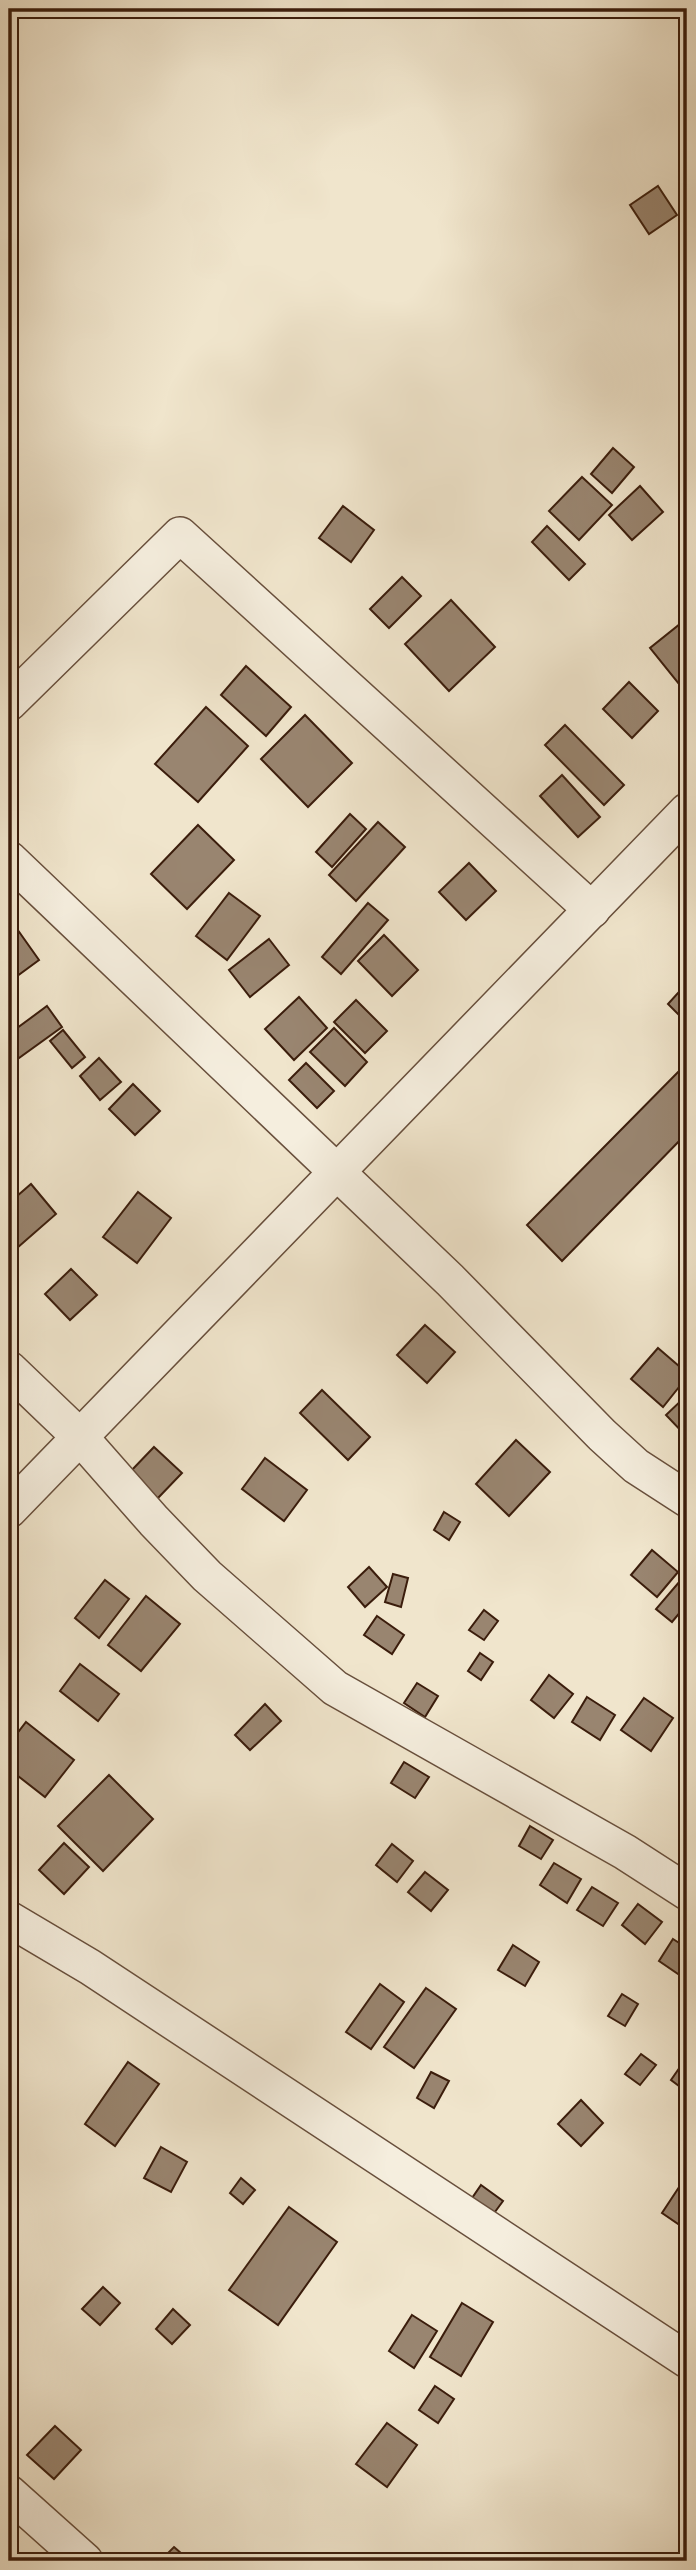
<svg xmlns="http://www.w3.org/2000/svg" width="696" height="2570" viewBox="0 0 696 2570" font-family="'IM FELL Double Pica',serif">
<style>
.building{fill:#998570;stroke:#3b1d0c;stroke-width:2}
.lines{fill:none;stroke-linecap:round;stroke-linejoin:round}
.minor-casing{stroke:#684f3c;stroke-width:38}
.minor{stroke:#f5eede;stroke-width:35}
</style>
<rect width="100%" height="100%" fill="#f0e5cc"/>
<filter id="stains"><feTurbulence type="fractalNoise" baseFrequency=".00286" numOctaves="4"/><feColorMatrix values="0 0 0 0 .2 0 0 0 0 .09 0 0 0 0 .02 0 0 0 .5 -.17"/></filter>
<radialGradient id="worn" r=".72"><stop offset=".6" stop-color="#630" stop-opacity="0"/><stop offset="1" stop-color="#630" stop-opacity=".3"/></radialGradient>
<g class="building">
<polygon points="658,186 677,215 649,234 630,205"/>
<polygon points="613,448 634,467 612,493 591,474"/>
<polygon points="582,477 612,505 579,540 549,511"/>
<polygon points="640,486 663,512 632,540 609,515"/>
<polygon points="343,506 374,530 351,562 319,538"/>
<polygon points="547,526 585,564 569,580 532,542"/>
<polygon points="402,577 421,596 389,628 370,609"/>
<polygon points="451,600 495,647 449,691 405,644"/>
<polygon points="680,624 687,632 687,694 650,648"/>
<polygon points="246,666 291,707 266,736 221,695"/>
<polygon points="629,682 658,711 632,738 603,709"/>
<polygon points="206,707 248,746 198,802 155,764"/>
<polygon points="305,715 352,763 308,807 261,759"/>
<polygon points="565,725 624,785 604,805 545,745"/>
<polygon points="562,775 600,817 578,837 540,796"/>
<polygon points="350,814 366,829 332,867 316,852"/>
<polygon points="378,822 405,847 356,901 329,875"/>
<polygon points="198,825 234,860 187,909 151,874"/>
<polygon points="469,863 496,891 466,920 439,892"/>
<polygon points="229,893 260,916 227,960 196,936"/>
<polygon points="368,903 388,920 341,974 322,957"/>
<polygon points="10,919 39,960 9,982 9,920"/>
<polygon points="384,935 418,970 392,996 358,961"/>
<polygon points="269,939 289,965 250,997 229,970"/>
<polygon points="687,983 687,1023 668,1004"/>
<polygon points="299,997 327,1028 294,1060 265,1029"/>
<polygon points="356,1000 387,1031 365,1053 334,1022"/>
<polygon points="47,1006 62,1027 12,1063 9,1058 9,1034"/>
<polygon points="334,1028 367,1062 345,1086 310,1052"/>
<polygon points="63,1030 85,1057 72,1068 50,1041"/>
<polygon points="99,1058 121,1082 100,1100 80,1076"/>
<polygon points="306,1063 334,1091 317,1108 289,1080"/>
<polygon points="687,1063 687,1133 562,1261 527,1225"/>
<polygon points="133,1084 160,1111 135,1135 109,1109"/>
<polygon points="31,1184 56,1214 9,1255 9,1203"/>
<polygon points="138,1192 171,1218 137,1263 103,1237"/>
<polygon points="71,1269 97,1295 70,1320 45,1294"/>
<polygon points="425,1325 455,1352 427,1383 397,1355"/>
<polygon points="658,1348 687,1373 687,1377 663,1407 631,1379"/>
<polygon points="322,1390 370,1437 348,1460 300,1413"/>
<polygon points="687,1395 687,1432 685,1435 666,1415"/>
<polygon points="516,1440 550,1472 509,1516 476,1484"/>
<polygon points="154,1447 182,1473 157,1499 129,1473"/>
<polygon points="265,1458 307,1490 284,1521 242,1489"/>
<polygon points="444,1512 460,1522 449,1540 434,1530"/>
<polygon points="652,1550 678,1572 657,1597 631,1575"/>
<polygon points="369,1567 387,1587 365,1607 348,1587"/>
<polygon points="393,1574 408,1578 401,1607 385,1602"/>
<polygon points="105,1580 129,1599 99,1638 75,1618"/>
<polygon points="680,1581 687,1588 687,1604 672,1622 656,1609"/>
<polygon points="146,1596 180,1624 141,1671 108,1645"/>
<polygon points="484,1610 498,1621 484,1640 469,1630"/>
<polygon points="377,1616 404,1635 392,1654 364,1635"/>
<polygon points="480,1653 493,1662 481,1680 468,1671"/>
<polygon points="80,1664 119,1694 98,1721 60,1691"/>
<polygon points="549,1675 573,1694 554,1718 531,1700"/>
<polygon points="417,1683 438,1696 425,1717 404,1703"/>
<polygon points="587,1697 615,1715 600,1740 572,1722"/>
<polygon points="644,1698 673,1718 651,1751 621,1730"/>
<polygon points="265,1704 281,1721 250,1750 235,1735"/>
<polygon points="26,1722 74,1760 45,1797 9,1769 9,1744"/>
<polygon points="404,1762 429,1777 415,1798 391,1783"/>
<polygon points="109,1775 153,1819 103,1871 58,1826"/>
<polygon points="530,1826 553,1840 541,1859 519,1846"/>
<polygon points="64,1843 89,1867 64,1894 39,1870"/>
<polygon points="392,1844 413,1861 397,1882 376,1865"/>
<polygon points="554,1863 581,1879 567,1903 540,1885"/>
<polygon points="425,1872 448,1890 431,1911 408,1892"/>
<polygon points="592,1887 618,1903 603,1926 577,1910"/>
<polygon points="638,1904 662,1922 645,1944 622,1925"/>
<polygon points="673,1939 687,1948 687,1973 684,1978 659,1961"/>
<polygon points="513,1945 539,1962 525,1986 498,1970"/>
<polygon points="380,1984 404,2002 371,2049 346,2032"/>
<polygon points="426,1988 456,2009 414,2068 384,2047"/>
<polygon points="622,1994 638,2004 625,2026 608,2016"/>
<polygon points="641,2054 656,2065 640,2085 625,2074"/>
<polygon points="687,2057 687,2092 671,2080"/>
<polygon points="128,2062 159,2084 115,2146 85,2124"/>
<polygon points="431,2072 449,2081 434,2108 417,2098"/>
<polygon points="581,2100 603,2123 581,2146 558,2124"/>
<polygon points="161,2147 187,2162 171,2192 144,2178"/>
<polygon points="687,2175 687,2230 662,2213"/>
<polygon points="241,2178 255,2190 243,2204 230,2193"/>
<polygon points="481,2185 503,2201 492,2216 470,2201"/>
<polygon points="289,2207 337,2242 278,2325 229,2290"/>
<polygon points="103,2287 120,2303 100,2325 82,2309"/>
<polygon points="462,2303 493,2322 461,2376 430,2357"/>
<polygon points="173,2309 190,2325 172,2344 156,2329"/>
<polygon points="412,2315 437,2331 414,2368 389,2351"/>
<polygon points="435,2386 454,2399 438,2423 419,2410"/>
<polygon points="387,2423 417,2445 387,2487 356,2464"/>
<polygon points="55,2426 81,2450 54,2479 27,2455"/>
<polygon points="174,2547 190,2561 160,2561"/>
</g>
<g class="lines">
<g class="minor-casing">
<g id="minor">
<polyline points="9,703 180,535 592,910"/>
<polyline points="9,859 450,1280 602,1435 636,1466 687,1499"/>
<polyline points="9,1369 80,1437 154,1521 207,1576 335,1688 625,1852 687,1892"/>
<polyline points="9,1510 687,811"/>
<polyline points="9,1919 90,1967 687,2360"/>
<polyline points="9,2493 85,2561"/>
</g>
</g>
<use href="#minor" class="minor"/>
</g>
<rect width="696" height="2570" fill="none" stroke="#f0e5cc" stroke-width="35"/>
<rect x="10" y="10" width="675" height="2549" fill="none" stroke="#3b1d0c" stroke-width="3.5"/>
<rect x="18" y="18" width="661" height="2535" fill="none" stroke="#3b1d0c" stroke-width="2"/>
<rect width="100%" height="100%" filter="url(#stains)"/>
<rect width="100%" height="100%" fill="url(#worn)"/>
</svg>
